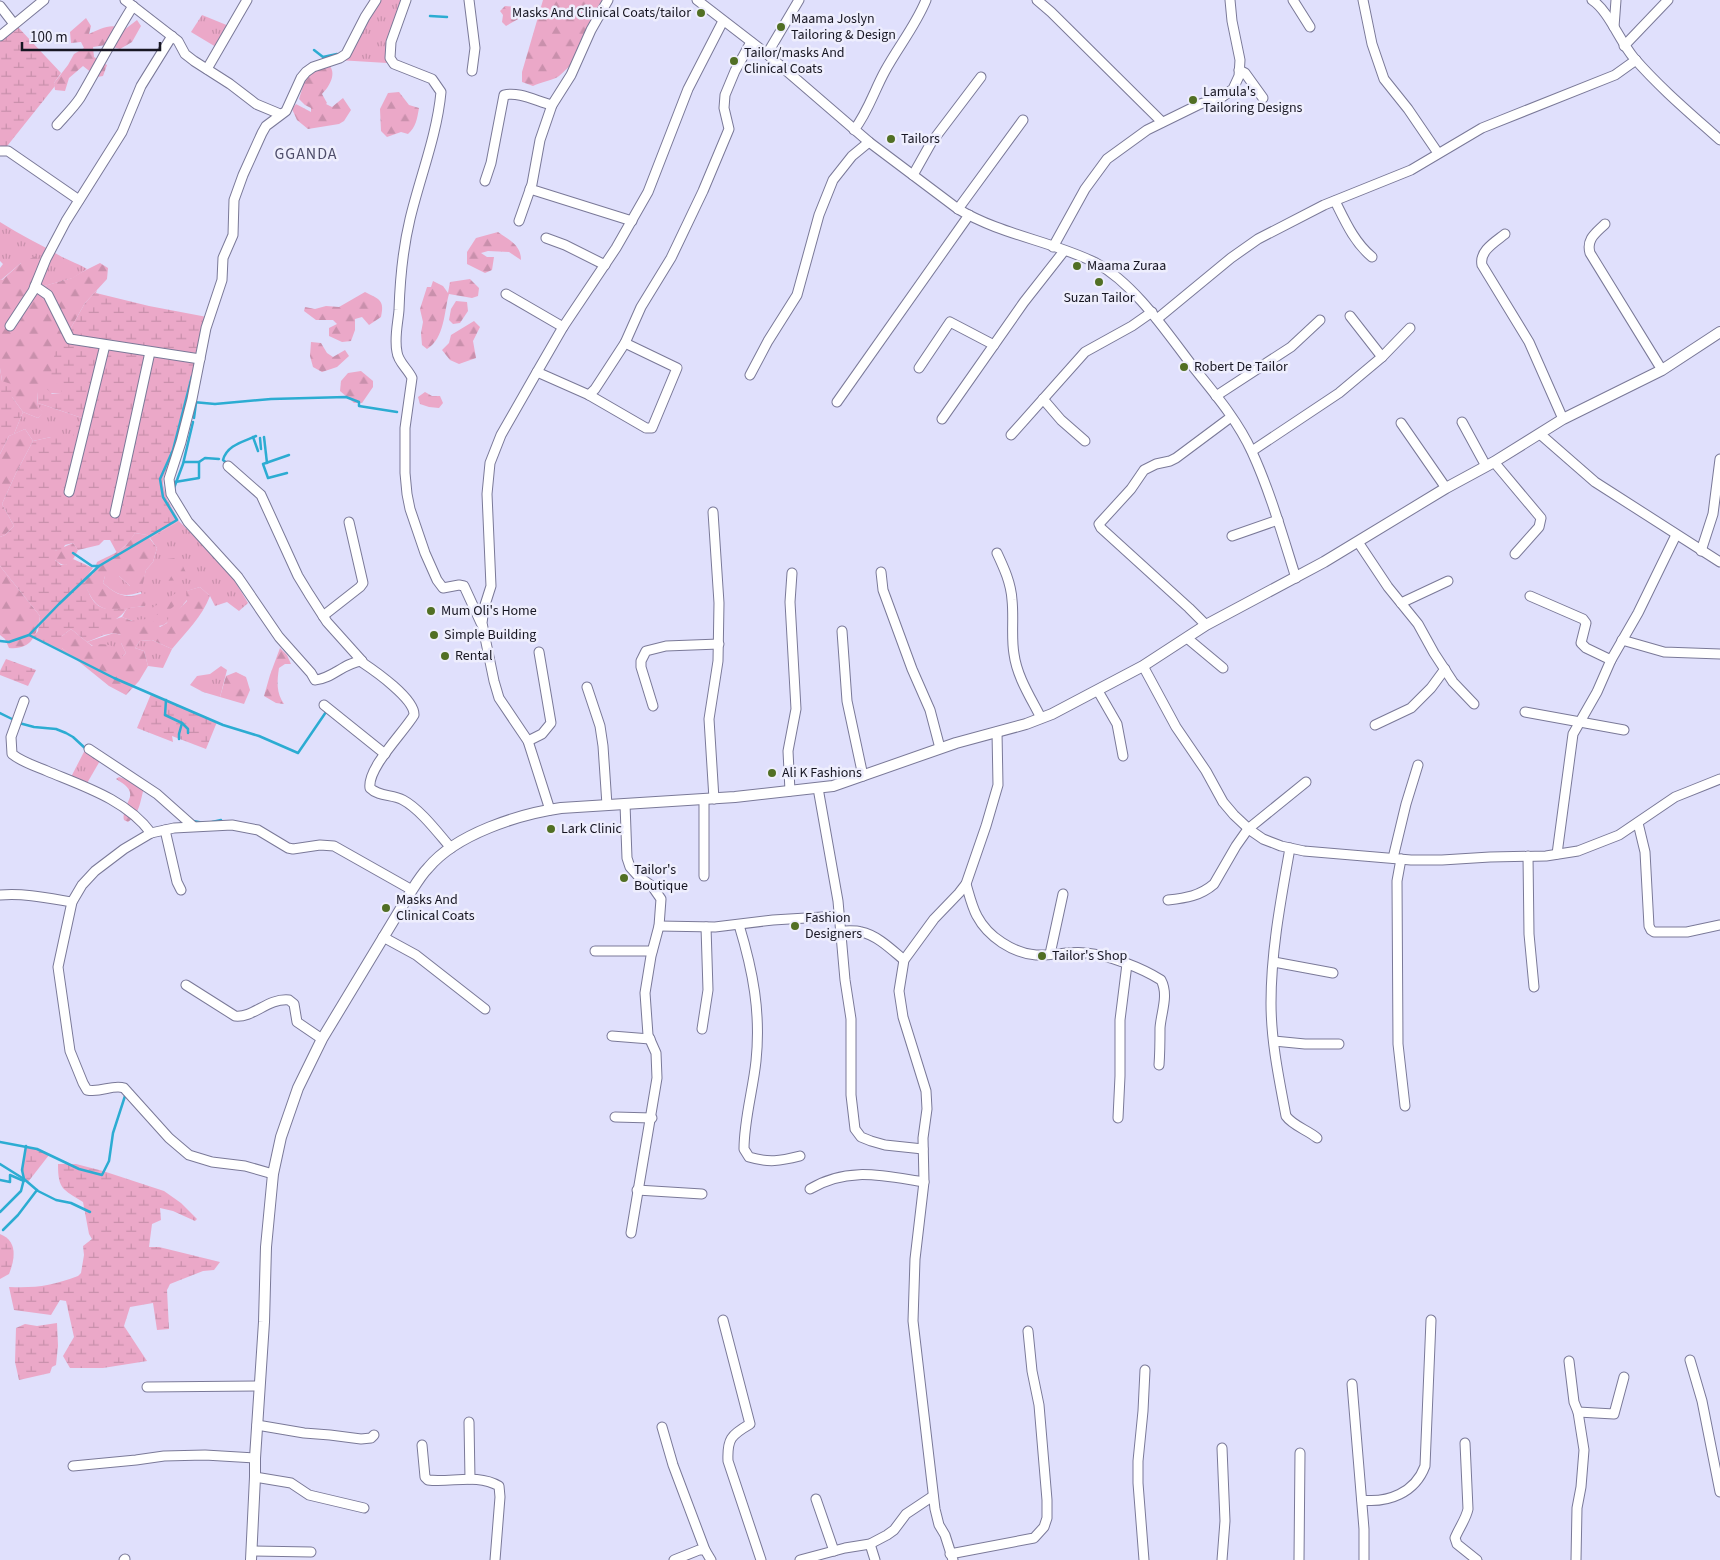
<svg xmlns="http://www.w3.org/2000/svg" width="1720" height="1560" viewBox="0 0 1720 1560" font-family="'Source Sans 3',sans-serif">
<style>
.grass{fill:url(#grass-tufts)}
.forest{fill:url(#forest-firs)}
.wetland{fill:url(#wetland-marsh)}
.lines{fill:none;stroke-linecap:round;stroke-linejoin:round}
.stream{stroke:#2cacd2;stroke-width:2.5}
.minor-casing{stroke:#7a7998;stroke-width:11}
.tertiary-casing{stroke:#7a7998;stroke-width:12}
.minor{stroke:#fff;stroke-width:9}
.tertiary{stroke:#fff;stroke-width:10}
.poi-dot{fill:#516f24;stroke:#eeeefd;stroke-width:2}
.labels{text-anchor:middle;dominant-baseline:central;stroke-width:5;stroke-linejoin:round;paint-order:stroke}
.poi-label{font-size:14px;fill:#171622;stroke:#eeeefd;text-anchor:start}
.quarter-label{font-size:16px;letter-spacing:1px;fill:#4f4e6b;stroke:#eeeefd}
</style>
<defs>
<pattern id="grass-tufts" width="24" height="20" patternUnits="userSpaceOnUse" patternTransform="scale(1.25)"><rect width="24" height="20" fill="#eba8c8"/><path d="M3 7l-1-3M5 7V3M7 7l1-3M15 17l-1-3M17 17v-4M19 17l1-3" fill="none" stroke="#c990ac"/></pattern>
<pattern id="forest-firs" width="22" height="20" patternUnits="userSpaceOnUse" patternTransform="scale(1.25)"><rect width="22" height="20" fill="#eba8c8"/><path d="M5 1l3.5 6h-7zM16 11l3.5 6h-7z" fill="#c990ac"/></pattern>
<pattern id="wetland-marsh" width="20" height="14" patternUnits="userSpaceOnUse" patternTransform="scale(1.25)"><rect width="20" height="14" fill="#eba8c8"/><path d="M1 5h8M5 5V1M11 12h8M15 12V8" fill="none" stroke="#c990ac"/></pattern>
</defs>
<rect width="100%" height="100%" fill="#e0e0fc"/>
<g class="grass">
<polygon points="374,0 402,0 386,47 387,63 338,60"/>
<polygon points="202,15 229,26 216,47 191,32"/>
<path d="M0,222C20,235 42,245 62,257C70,261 79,264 87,269L73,278L44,286L34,280L21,263L1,280L0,279V268L3,264L0,261Z"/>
<polygon points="38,403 82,418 74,437 51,437 33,441 25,429 14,434 23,412 38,418 43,413 38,406"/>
<path d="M179,521L230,573L248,603L239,611L227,602L215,606L210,596L200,587L187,591V600C180,608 173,619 165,624C156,630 132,621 122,617L127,608L145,606L141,592C123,598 117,595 103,583L105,576H119L130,586L143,581L146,570L153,562L157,548L150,538Z"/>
<polygon points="114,633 121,635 121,643 126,653 122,657 93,646 87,642"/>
<polygon points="152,640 172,649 163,668 148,666 144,651 135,648 140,641"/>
<polygon points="221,666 227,670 220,697 203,692 190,685 197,676 210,674"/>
<polygon points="86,748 101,759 86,785 71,777"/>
</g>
<g class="forest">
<path d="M543,0H607C594,28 583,56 559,76C556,79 539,83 533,86L522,82V72Z"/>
<polygon points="505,6 523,8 520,18 506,26 502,22 503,15 500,11"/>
<path d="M86,18L91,26L89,34C101,29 112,22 124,30L137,20L141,26L132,42L120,49L106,45L93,47L94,57L107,65L103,76L97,77L83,66L69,78L65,91L55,90L54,83L68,65L74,54L84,48L81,42L71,43L70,32Z"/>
<path d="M328,64C338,73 329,87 322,94L327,103L326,104L332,107L343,98L351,110L344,121L339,124L308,129L297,120L292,109L296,104L311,112V108L305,105L299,99C308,74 301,73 328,64Z"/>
<path d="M399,92L409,105L419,108C417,119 416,127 408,134L401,132L387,137L381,131L380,109L388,93Z"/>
<path d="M498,232C509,240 521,245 521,260L509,252L488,251L481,253L487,257H494L492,270L485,273L467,264V252L476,238Z"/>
<polygon points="36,256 41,264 34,280 44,286 72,278 82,272 100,263 108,268 107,279 85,303 68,333 61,394 37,392 38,406 44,413 38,418 23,412 12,397 2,381 0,368 0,279 2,280 21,263"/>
<path d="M470,279L479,288L478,296L472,298L449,294C444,311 445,338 427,349L422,345L421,333L423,322L420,309L427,287H431L433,281L443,286L448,293L450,282Z"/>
<path d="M365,292C379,299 385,300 381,317L369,325L362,317L355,319V330L351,341L342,342L329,336V328L337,324L333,320H316L304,311L305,307L315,309L326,306L339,307Z"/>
<polygon points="456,301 467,302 468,311 460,323 453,324 449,320 451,309"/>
<polygon points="474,321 480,327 473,341 476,358 459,364 450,360 442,350 449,343 451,335"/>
<polygon points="311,342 321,343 327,353 333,357 345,350 349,356 337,367 322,372 313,367 310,356"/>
<polygon points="361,371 373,381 373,387 362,403 354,403 340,391 341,381 348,373"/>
<polygon points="425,392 432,396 440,396 443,403 439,408 429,407 420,404 418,397"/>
<polygon points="25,429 33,441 16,473 2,504 14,526 5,535 0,537 0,454 9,436"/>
<path d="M135,533L147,535L157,548L153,562L146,570L142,588L130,586L119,576H105L103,583C110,589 118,596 129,596C138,596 139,592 150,594L145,606C110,610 97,619 83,579L93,574L97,562C116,552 123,552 135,533Z"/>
<path d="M73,543L78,550C72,562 68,571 55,560V551Z"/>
<polygon points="174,558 182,564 187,575 184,580 164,581 161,575 167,559"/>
<path d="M0,566L40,616C37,636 31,650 9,648L5,639L0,635Z"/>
<path d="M200,587L210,596C202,617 186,632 172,649L152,640L140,641L135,648L144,651L148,666L139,681L126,695L109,686L62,648V636L71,629L92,646C107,642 114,645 123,656L126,653L121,643V635L114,633L104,635L99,629L109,621L122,617L132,621C141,618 153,618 160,627L167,623L169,616L175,613L187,601L186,591Z"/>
<path d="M178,592L179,599C172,612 168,608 157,615L152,613V608L160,603H167L171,596Z"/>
<path d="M280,648L287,655L291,664H285L279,668C277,681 276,693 284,704L276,703L264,696L270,675Z"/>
<polygon points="236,672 246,677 250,690 244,704 220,697 226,676"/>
<path d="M119,777L145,785C140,799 141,813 128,822L124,820C122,800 144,795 116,779Z"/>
</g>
<g class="wetland">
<polygon points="17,26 61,73 54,83 55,86 0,155 0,38"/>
<path d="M97,290L96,293L149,306L207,317L180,433L175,451L163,478V485L167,499L179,521L150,538L147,535L135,533L130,541L117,553L110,540H104L99,545L78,550L73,543L65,545L63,549L55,551V560L61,565H66L73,559L93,568L84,580C93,607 99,612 127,608C120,620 111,620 100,629L104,635L87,642L71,629L62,636V648L75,658L33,637L38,631L40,616L0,566V537L5,535L14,526L2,504L16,473L33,441L51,437H73L75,427L82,418L38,403L37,392L45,387L52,394H61V387L51,379L52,365L57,345L68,333L85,303Z"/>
<polygon points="0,368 2,381 11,384 12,397 23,412 14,434 9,436 0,454"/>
<polygon points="6,659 36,670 28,686 0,675 0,671"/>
<polygon points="151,694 217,722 206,749 172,736 173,742 137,728"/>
<path d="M26,1146L37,1149L49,1155L28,1182C18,1173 24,1158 26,1146Z"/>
<path d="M58,1164H76L103,1171L164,1191L181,1203L197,1219L195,1221L173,1211L160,1208L161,1220L152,1224L149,1247H159L220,1262L214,1270L203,1271L170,1284L167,1290L169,1329L157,1330L153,1303L130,1307L124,1326L147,1361L103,1368H70L63,1356L74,1337L66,1301L60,1300L51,1315L14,1310L9,1287C37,1288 51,1286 78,1276L81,1273L84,1255L83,1246L92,1239L89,1234L83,1202C63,1189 58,1190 58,1164Z"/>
<path d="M0,1234C18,1241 15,1259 9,1274L0,1279Z"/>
<polygon points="57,1323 58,1346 56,1365 52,1367 50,1373 19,1380 15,1362 16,1328 25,1324 37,1326"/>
</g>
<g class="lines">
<g class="stream">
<polyline points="430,16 447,17"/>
<polyline points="314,50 323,57 337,54"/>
<polyline points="193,402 215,404 271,399 346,397 359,402 359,406 397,412"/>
<polyline points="194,418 196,403"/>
<polyline points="253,437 258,451"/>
<polyline points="264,437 267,463"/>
<polyline points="260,438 261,449"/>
<polyline points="184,462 199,462 205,458 219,459"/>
<path d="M228,464L223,460C227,445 243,442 256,436"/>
<polyline points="287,473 268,478 263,464 289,455"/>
<polyline points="175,482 199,478 199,462"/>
<polyline points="174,488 183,464 193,422"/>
<polyline points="73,553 92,566 99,566 177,520 163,497 160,479 173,450 192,376"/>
<polyline points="29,635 114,678 223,725 259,736 298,753 326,712 328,713"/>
<polyline points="0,641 9,642 29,635 59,604 99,566"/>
<polyline points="166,700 165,715 182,723 179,734 179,739"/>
<polyline points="0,713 12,719"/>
<polyline points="19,723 34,727 56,729 66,733 73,737 86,749"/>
<polyline points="182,723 188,729 188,733"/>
<polyline points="193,821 204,823"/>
<polyline points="212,822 221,820"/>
<polyline points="0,1142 37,1149 79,1169 102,1175 109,1161 113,1133 125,1096"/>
<polyline points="0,1164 24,1179 38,1191 56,1200 71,1203 90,1212"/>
<polyline points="0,1180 10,1182 10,1175 24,1181"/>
<polyline points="0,1212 21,1191 24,1179 22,1170 26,1146"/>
<polyline points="3,1230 18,1215 37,1190"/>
</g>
<g class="minor-casing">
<g id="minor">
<polyline points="125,0 178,41 185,54 194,61 230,84 256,104 280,114"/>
<path d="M376,0L365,17L346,54L340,58L313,67L306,72L301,78L286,111L266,126L262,133L243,175L234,200L233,235L223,258L222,280L206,328L192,399L181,442L169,479L171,494L188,522L238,577L279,637L311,673L315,680C332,679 345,662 362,661L363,663C375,671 415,699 414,715C404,732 367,768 370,788C379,797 392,794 403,800C420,809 438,833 451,848"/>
<path d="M406,0L391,42L390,58L394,64L432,79L441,92C437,135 420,177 410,219C403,248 400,279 399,310C398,323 394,338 397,352C398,362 408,369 412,378L405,428V473L407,494L410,509L425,553L437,580L443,588L459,585L464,586L481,623"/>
<polyline points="469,0 475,48 472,71"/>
<path d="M697,0L767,54L869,142L958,209C1001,235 1052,241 1096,263C1135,284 1167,333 1194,368C1215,394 1238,421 1252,452C1270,491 1283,537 1296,578"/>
<polyline points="1037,0 1051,12 1162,122"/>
<polyline points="1293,0 1310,27"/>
<polyline points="1363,0 1372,44 1384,79 1408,109 1438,153"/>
<path d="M1592,0C1609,11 1620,42 1634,58C1660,88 1691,114 1720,140"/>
<polyline points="0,6 14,24"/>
<polyline points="1614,27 1616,0"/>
<polyline points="0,36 44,0"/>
<polyline points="1624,46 1668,0"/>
<polyline points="767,54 799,0"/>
<polyline points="207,69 247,0"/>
<polyline points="1239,70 1245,73 1263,98"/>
<path d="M57,125C65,116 74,107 80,98C98,67 114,36 133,6"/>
<path d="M854,130C868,112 874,91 885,71C898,47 916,25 926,0"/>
<polyline points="0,151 8,151 79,200"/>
<polyline points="913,175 931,143 981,77"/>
<path d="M485,181L491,163L504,95C519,91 538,102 552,105"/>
<polyline points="530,189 632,221"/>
<path d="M1335,201C1345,221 1354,242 1372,257"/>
<polyline points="958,209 1023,120"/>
<polyline points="519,221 532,184 540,140 552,105 571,75 591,30 608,0"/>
<path d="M1605,224C1596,233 1586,239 1590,253L1662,370"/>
<path d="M1505,234C1495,242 1479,251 1482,265L1529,342L1563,419"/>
<polyline points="546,238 565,245 605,265"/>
<polyline points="1053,247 1085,189 1107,159 1147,130 1200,104 1222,97 1233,89 1239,76 1240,60 1232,21 1230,0"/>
<polyline points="35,286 48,295 70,339 200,359"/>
<polyline points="506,294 563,327"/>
<polyline points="1350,316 1382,357"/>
<polyline points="1157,319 1231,258 1258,239 1324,205 1411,170 1482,128 1615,75 1636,60"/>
<polyline points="10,326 33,291 46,259 66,221 122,132 141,86 172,36"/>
<polyline points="919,368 950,322 994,345"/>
<polyline points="537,372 589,395 646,428 652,428 677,368 625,343"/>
<polyline points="750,375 768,341 797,295 819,215 833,180 852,156 869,142"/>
<polyline points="589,395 595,389 625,343 641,307 671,258 703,191 729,129 724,108 725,95 735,71 751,42"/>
<polyline points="1216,396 1291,347 1320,320"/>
<polyline points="1043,399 1061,420 1085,441"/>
<polyline points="837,402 969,215"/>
<polyline points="942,419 1024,302 1064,251"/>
<polyline points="1462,422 1486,466"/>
<polyline points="1401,423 1446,488"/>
<polyline points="1540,434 1595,482 1720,562"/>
<polyline points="1011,435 1085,352 1132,326 1152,312"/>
<polyline points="1252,451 1339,393 1382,357 1410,328"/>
<polyline points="1494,462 1541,518 1539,527 1515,554"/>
<polyline points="228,466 261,495 298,576 309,594 327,622 362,661"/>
<polyline points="69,492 105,345"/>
<polyline points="713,512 719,603 718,661 709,719 714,799"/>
<polyline points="115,513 150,352"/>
<polyline points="1232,536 1278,520"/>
<polyline points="1358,542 1388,587 1418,624 1434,653 1453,682 1474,704"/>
<polyline points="1701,551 1713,514 1720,459"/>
<path d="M997,553C1004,568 1011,583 1012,600C1014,618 1011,637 1014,654C1017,677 1031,698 1041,718"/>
<polyline points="881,572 883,590 912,669 930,710 940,748"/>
<polyline points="1530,596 1583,619 1586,623 1581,643 1586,648 1611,660"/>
<polyline points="1401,603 1448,581"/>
<polyline points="323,616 360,587 363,583 349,522"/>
<polyline points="1206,625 1189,608 1101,528 1099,524 1131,489 1144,470 1156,464 1170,461 1176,458 1231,417"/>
<polyline points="842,631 847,701 863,776"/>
<polyline points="1187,638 1223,668"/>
<polyline points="1622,640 1664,652 1720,654"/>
<polyline points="1143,666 1176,727 1206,771 1223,802 1234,815 1250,830 1263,839 1281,846 1304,851 1411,860 1442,860 1490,857 1546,856 1578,851 1619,835 1675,797 1720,779"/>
<polyline points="587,687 600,726 603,746 607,805"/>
<polyline points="1098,691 1117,724 1123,756"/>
<path d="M24,701L11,737L12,754C22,762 35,766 47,771C83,786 127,800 151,833"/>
<polyline points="324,705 385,754"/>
<polyline points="653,706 641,667 641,661 646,651 666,646 719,644"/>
<polyline points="1525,712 1624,730"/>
<polyline points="1375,725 1411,708 1431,688 1445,669"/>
<polyline points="528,741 542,734 551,723 539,652"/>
<polyline points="89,749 157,794 193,826"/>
<polyline points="818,788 838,901 845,980 851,1019 851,1095 855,1129 861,1137 871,1141 885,1145 923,1149"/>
<polyline points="790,791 788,751 796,709 790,602 792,573"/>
<polyline points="625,804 627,858 630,867 639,877 652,886 661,899 659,926 651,956 645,993 648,1035 656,1053 657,1078 631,1233"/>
<polyline points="550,810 528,741 499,698 494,681 482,623 484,608 491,586 487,494 490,463 501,435 537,372 563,327 616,248 648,192 688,89 723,21"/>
<polyline points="1638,823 1645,852 1649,926 1651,930 1654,932 1687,932 1720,925"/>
<polyline points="165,830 177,882 181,890"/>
<path d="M1290,848C1281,899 1271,951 1271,1003C1271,1041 1279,1079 1286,1116C1293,1126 1308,1130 1317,1138"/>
<polyline points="1557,854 1573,734 1597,692 1611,660 1638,613 1676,535"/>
<polyline points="1528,856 1529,934 1534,987"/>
<polyline points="1393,858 1406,804 1418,765"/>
<polyline points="1401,859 1397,881 1398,1044 1405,1106"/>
<polyline points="704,876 704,800"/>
<path d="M966,884C969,894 972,907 977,916C988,937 1013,953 1036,955C1052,956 1069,951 1086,953C1109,955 1142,968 1161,980C1169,995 1161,1013 1160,1028C1160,1040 1160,1052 1159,1065"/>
<path d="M0,895C25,893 48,898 72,902"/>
<path d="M1168,900C1186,898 1200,896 1214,884L1236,846L1248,829L1306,782"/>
<path d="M739,925C753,971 761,1013 756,1061C753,1090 744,1120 744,1149L749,1157C769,1163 780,1161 800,1156"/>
<polyline points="659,926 715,927 773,920 839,916"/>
<path d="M841,931C847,931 855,930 861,932C877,935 892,950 904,960"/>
<polyline points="383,937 416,955 485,1009"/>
<polyline points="595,951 652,951"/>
<polyline points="1050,954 1063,894"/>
<polyline points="1274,962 1333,973"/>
<path d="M186,985L235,1016C254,1018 267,998 289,1000L294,1004L297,1022L322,1039"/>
<polyline points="702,1029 708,990 706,927"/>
<polyline points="612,1036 650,1039"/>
<polyline points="1274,1041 1305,1044 1339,1044"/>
<polyline points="615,1117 652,1118"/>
<polyline points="1118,1118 1120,1076 1120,1020 1127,964"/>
<path d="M273,1174L245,1166L212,1162L189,1155L169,1138L124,1088C113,1084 101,1093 87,1090L83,1083L70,1051L58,967L72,902L82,885L95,871L124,849L151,833L174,828L232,825L258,830L288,848L293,849L320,845L334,846L412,890"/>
<path d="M810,1189C848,1166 884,1176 924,1182"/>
<polyline points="637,1190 702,1194"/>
<path d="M723,1320L750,1424C731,1435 727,1439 728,1461L761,1560"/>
<polyline points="1690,1360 1702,1401 1720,1492"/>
<polyline points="1569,1361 1574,1402 1578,1412 1584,1450 1581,1487 1577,1508 1576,1560"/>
<polyline points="1352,1384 1364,1529 1364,1560"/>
<polyline points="147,1387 259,1386"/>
<polyline points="1578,1412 1614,1414 1624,1377"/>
<polyline points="469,1422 470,1479"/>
<polyline points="257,1425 304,1433 330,1435 361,1439 371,1438 374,1435"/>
<polyline points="662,1427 673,1465 705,1550"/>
<path d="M1465,1443L1468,1509C1466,1519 1459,1528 1455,1538L1457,1544L1477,1560"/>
<path d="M422,1445L425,1477L428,1480C451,1483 477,1473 499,1486L500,1497L495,1560"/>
<polyline points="73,1466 136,1460 164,1456 205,1455 255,1458"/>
<polyline points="255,1477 291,1483 309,1495 364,1508"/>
<polyline points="816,1499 834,1551"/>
<path d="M1362,1500C1388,1503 1415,1493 1425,1466L1431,1320"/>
<polyline points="870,1544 875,1560"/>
<polyline points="252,1551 311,1552"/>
<polyline points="950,1554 1034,1538 1044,1527 1047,1518 1047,1500 1039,1405 1032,1371 1028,1331"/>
<polyline points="124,1560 125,1559"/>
<polyline points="674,1560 699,1550 705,1550 711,1560"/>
<polyline points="800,1560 845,1548 870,1544 887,1535 894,1530 906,1514 933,1496"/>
<polyline points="953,1560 945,1535 939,1525 935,1509 913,1321 915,1259 924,1182 923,1138 927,1109 926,1091 903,1017 899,991 904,960 934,919 959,893 966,884 986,826 998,785 997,732"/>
<polyline points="1144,1560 1138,1483 1138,1461 1143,1411 1145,1370"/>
<polyline points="1222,1560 1225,1521 1222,1448"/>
<polyline points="1299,1560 1300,1453"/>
</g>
</g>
<g class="tertiary-casing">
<path id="tertiary" d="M251,1560L255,1477V1458L264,1322L266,1247L273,1174L281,1137L298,1088L322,1039L412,890C417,882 422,874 428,868C456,834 519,814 561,808L735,797L833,786L956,743L1026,724L1052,714L1143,666L1206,625L1324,562L1446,488L1494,462L1563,419L1662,370L1720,332"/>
</g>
<use href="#minor" class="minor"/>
<use href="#tertiary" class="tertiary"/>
</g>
<g class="poi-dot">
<circle cx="701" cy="13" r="5"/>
<circle cx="781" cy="27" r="5"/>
<circle cx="734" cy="61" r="5"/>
<circle cx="1193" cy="100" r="5"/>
<circle cx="891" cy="139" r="5"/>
<circle cx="1077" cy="266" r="5"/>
<circle cx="1099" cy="282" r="5"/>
<circle cx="1184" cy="367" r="5"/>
<circle cx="431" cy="611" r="5"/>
<circle cx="434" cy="635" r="5"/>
<circle cx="445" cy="656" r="5"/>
<circle cx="772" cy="773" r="5"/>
<circle cx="551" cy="829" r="5"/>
<circle cx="624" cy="878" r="5"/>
<circle cx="386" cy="908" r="5"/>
<circle cx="795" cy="926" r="5"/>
<circle cx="1042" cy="956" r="5"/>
</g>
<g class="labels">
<g class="poi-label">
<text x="691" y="13" text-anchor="end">Masks And Clinical Coats/tailor</text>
<text x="791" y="19">Maama Joslyn<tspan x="791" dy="16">Tailoring &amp; Design</tspan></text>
<text x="744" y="53">Tailor/masks And<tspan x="744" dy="16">Clinical Coats</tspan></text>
<text x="1203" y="92">Lamula's<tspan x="1203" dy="16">Tailoring Designs</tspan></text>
<text x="901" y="139">Tailors</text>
<text x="1087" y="266">Maama Zuraa</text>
<text x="1099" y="298" text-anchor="middle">Suzan Tailor</text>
<text x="1194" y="367">Robert De Tailor</text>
<text x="441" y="611">Mum Oli's Home</text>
<text x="444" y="635">Simple Building</text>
<text x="455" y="656">Rental</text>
<text x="782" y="773">Ali K Fashions</text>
<text x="561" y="829">Lark Clinic</text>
<text x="634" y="870">Tailor's<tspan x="634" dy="16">Boutique</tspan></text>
<text x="396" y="900">Masks And<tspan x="396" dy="16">Clinical Coats</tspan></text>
<text x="805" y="918">Fashion<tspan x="805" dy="16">Designers</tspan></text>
<text x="1052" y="956">Tailor's Shop</text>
</g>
<g class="quarter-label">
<text x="306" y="154">GGANDA</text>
</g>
</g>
<path d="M22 42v8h138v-8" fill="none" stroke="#171622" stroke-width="2.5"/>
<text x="30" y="42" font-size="15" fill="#171622" stroke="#eeeefd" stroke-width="4" paint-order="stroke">100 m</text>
</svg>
